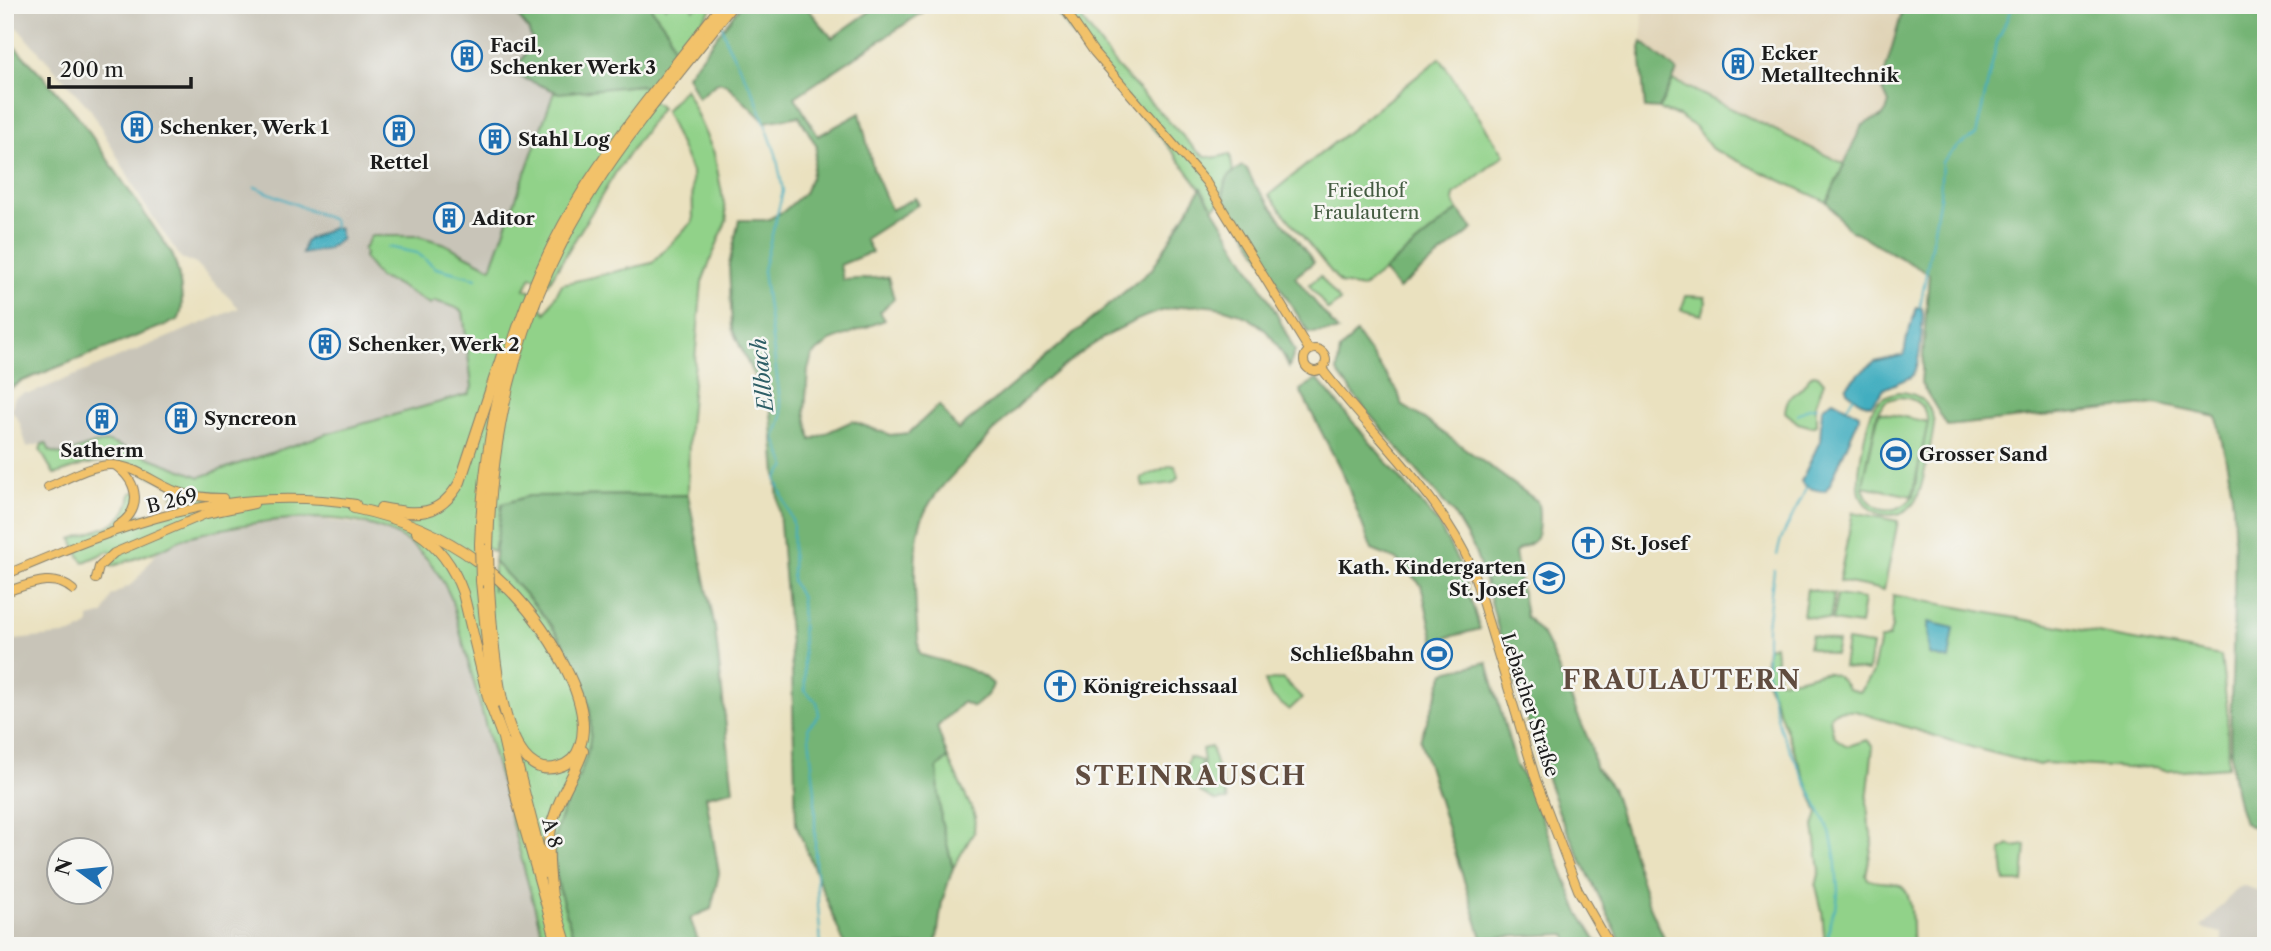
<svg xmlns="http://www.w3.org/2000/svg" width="2271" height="951" viewBox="0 0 2271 951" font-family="'Libre Caslon Text',serif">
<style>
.built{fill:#dfd2b4}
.industrial{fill:#c8c4b8;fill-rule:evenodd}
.green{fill:#91d289;stroke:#567752;stroke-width:2;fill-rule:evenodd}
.forest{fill:#74b475;stroke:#486848;stroke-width:2}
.water{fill:#42aec0;stroke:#2f656e;stroke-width:2}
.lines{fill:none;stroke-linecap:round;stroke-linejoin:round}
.stream{stroke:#42aec0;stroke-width:2}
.primary-casing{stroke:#837e6e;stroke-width:10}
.highway-casing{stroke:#837e6e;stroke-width:12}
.primary{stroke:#f2c26a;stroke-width:8}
.highway{stroke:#f2c26a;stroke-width:10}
.highway-bridge-casing{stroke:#837e6e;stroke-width:12;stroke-linecap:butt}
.highway-bridge{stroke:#f2c26a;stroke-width:10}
.labels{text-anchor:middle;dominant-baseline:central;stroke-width:5;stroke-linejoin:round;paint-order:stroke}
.poi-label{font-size:19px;font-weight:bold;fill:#1c1c1c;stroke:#f6f6f2;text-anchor:start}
.park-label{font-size:19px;fill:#455c42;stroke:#f6f6f2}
.street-label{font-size:19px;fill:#1c1c1c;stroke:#f6f6f2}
.water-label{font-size:21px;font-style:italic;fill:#2d5e66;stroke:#f6f6f2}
.district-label{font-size:26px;font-weight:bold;letter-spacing:2px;fill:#604c3f;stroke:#f6f6f2}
</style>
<rect width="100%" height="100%" fill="#f6f6f2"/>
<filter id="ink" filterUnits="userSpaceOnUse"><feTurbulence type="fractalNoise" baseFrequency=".0143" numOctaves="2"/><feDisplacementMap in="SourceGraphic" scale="14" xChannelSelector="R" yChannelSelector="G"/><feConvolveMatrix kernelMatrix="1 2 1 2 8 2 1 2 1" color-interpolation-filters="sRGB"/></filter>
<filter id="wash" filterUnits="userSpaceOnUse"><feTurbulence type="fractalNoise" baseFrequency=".00686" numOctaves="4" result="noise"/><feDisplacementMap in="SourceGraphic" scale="28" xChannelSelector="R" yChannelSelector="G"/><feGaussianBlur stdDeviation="1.57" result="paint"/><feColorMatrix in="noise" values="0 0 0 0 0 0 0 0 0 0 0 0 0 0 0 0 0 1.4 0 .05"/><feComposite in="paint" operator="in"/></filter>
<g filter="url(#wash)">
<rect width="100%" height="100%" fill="#eae1bf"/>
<polygon class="built" points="1643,5 1904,5 1881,86 1889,103 1887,110 1881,118 1861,126 1844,164 1673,80 1677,71 1642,42"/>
<g class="industrial">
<polygon points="5,5 507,5 522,20 533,41 520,61 518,76 554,92 491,268 443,243 418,236 373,235 365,252 379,278 392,282 430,304 434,301 454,307 463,312 472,387 469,393 326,434 200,477 109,442 94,444 61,455 50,451 46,443 27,447 19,421 11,409 15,397 24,393 32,393 239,308 196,264 181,258 142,201 91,110 5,14"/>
<path d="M308,518L371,526L395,535L418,550L437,571L445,584L456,613L545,946H5V641L71,634L85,628L89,623V618L104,614L111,596L134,583L156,553L168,544L189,536L267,522ZM60,850H102V892H60Z"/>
<polygon points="2244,886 2257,890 2266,903 2266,946 2222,946 2222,933 2201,928 2237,888"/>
</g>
<g class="green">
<polygon points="649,5 663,5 665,7 669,5 691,5 693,9 700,5 714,5 676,55 668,31"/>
<path d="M1051,5H1071L1118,68L1197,151C1209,160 1216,158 1230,154L1233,172C1225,180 1222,187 1224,199L1213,208C1167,134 1100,77 1051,5Z"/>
<polygon points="1440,58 1504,155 1454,195 1453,201 1458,210 1362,288 1341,284 1269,195"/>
<polygon points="1673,80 1844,164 1827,202 1712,149 1694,126 1678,116 1659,109"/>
<path d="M641,85L648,90L645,95L661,108L616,172L548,284L531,276L525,289L541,297L542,309L546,313L562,284L652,263L693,221L692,172L665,111L685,88L714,153L727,219L702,282L689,428L688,495L529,496L502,504L499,531L493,552L476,541L493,591L494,562C544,610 611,687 585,761C575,792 553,818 554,852C554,883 568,916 576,946H545L451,598C443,580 433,563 418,550C362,500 257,520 191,536C180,539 171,545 161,549C147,555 131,560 116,565L110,566L107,564L116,557L109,551L84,562L80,558L72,539C100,528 128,527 131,493L139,491L136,514C151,516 175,509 188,503L172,496L181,489L112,460L83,465L57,474H54L40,450L42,444L46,443L50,451L62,455L94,444L109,442L200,477L326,434L469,394L472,387L463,312L454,307L435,301L430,304L392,282L379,278L364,258L365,253L363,250L371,236H418L443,243L491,268L554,92Z"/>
<polygon points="1320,276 1340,301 1328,310 1309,285"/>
<polygon points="1686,296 1705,297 1706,303 1702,315 1681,310"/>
<path d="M1813,374L1818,375L1824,382L1816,403V425L1812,427L1798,423L1785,412C1787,395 1791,398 1801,388C1806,383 1808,378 1813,374Z"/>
<path d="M1898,392C1918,392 1931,403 1934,423C1933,435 1930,448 1927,460C1922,483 1920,516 1888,515C1877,515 1867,508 1862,499C1853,484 1866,419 1875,405C1881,397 1889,394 1898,392ZM1898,397C1915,397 1925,405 1928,422L1879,412L1863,483L1878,411L1886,401ZM1928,422L1913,496C1899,517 1867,513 1863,486L1912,496Z"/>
<polygon points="1171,465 1175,466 1179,477 1173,483 1143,487 1141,478"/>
<polygon points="1853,512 1898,521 1884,590 1839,581"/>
<polygon points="1807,589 1834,594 1830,620 1803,616"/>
<polygon points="1837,595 1864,599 1860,625 1832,621"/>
<path d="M1893,595L2221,656L2227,708L2228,767L2168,771L2156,767L2125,768L2045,763L2039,765L1974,748L1855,711C1845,711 1837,708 1830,716C1832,732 1832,739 1848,746L1867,740L1873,746L1867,801L1869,826L1873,839L1866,875L1868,879C1877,884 1886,881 1896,884C1917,889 1910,929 1913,946H1825L1822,911L1816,886L1820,870L1814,826L1818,813L1772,693C1762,681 1766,662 1767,647L1775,645L1778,680C1807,684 1830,656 1848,689L1859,692L1872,675L1880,640L1889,637L1892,627Z"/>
<polygon points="1811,635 1838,642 1835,655 1808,647"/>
<polygon points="1847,641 1872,645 1868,671 1843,667"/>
<polygon points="1283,679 1302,698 1289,710 1271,696 1265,681"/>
<polygon points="1211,747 1227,800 1216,801 1200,792 1204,761 1202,749"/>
<polygon points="1189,757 1202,761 1195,786 1182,783"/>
<polygon points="948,758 975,816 974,832 953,868 941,820 937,768"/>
<polygon points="2010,845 2014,847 2026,845 2023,882 2005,882 2001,850"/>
</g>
<g class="forest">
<polygon points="521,5 649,5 668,31 676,55 648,90 640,85 559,93 518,76 515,72 532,41 528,29 517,15"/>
<path d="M741,5H805L832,38L879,5H917L923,12L795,97L818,136L860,113L873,168L891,210L915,198L919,204L865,239L872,252L840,265L843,280L888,277L894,299L880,312L885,320L830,341L812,356L808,370L805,411L811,440L852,421L890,435L909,433L939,405L958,430L1152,269L1201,188L1270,301L1295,351L1289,367C1274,335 1261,319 1225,309C1137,285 1028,391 974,453C957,471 934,491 924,514C910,543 916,619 919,651L921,655C942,661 978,668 993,684C991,693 981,702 973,707L963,702L937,727L948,758L937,768L941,820L953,868L942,902L936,946H845L796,824L792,670L769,390L753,374L732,329L729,265L739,220H767L784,211L804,193L811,177L817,147L799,116L765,122L726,84L718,82L698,98L687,75Z"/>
<path d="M1904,5H2266V789L2260,831L2244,823C2223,765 2232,708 2233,647C2234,601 2236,553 2233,507C2232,478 2222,447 2217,417L2156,404L1947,426L1921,383L1929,274L1846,227L1827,202L1861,127C1872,115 1883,125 1889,103L1881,86Z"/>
<path d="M5,14L12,22L8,40L43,76L78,116L171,252C178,265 187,308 178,320L20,382L12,388L5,372Z"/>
<polygon points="1642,42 1677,71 1659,109 1645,108 1640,48"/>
<path d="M1242,166L1247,169L1254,184L1314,262L1295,277L1338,331L1309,333L1224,199C1221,183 1229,174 1242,166Z"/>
<polygon points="1458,210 1473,229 1398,289 1383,271"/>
<path d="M1356,333L1398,392L1402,405L1423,418L1537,501C1540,509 1540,535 1534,541C1528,547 1520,546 1515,553L1526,616L1544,637L1550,649L1591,746L1595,767L1612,788L1648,902L1668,946H1623L1561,818L1535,745L1501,640L1488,590L1474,549L1453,513L1359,402L1337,372L1340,350Z"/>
<polygon points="1317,379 1437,522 1459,563 1480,629 1434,641 1421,585 1397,560 1372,550 1343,474 1300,390"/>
<path d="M688,495L715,628L733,790L706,796L719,873L711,909L690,918L700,946H576C568,916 554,883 554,852C553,818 575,792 585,761C611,687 544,610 494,562L502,504L529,496Z"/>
<polygon points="1487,662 1516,765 1530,788 1578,911 1600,946 1572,946 1566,934 1482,938 1420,740 1445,672"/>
</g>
<g class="water">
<polygon points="334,227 339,228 341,239 327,249 302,254 305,241"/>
<path d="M1917,307L1922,308L1923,315C1921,334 1922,361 1911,377L1885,388L1871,405L1861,402L1847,391L1846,387L1858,374L1875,362L1904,355L1907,337Z"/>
<path d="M1833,400L1859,414V418L1830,484L1825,491C1817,491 1804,488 1801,481L1820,441L1822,408Z"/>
<polygon points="1928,622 1954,628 1949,660 1929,655"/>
</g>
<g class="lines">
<g class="stream">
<polyline points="722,26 727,43 755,96 776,154 783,191 763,270 782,416 775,438 786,466 776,479 793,523 792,581 801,598 805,691 817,702 819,715 808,727 815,792 815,862 821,946"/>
<polyline points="255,187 333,220 334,227"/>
<polyline points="388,247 417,253 436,268 476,278"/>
<polyline points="1920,307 1940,196 1942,162 1958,146 1976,135 1997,42 2013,5"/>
<polyline points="1847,406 1854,397"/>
<polyline points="1797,415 1809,408 1817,407"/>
<polyline points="1777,555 1781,539 1807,487"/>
<polyline points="1774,570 1767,626 1767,674 1780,729 1830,832 1835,855 1838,890 1837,903 1830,921 1827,946"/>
</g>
</g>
</g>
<g filter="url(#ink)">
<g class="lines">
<g class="primary-casing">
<g id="primary">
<polyline points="1062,5 1094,52 1206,182 1309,350"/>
<circle cx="1315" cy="360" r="11"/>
<path d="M1322,369C1372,435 1438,491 1472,568L1536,780L1578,890L1610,946"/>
<path d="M116,466C139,483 143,510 117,526"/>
<path d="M48,487C67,479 89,466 109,465C133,464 154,483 175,491C191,496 207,498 223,498"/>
<path d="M5,575C123,525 224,483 356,504"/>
<polyline points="96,579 99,567 114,553 206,514 254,504"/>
<path d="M5,592C28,585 53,572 73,590"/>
</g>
</g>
<g class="highway-casing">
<g id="highway">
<path d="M354,508C449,528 518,578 564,665C576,688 589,719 580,746C577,756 569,764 558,767C497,786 492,625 489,588"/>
<path d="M381,508C418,515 439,518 460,482L502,355"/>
<path d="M417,532C439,546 454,568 463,593L489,701L503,738L518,804L558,946"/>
<path d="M480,544C485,411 516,296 588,183C628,121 677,64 722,5"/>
<path d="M488,549C491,416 522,300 594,187C635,123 686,65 732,5"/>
<polyline points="481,581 489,663 496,702"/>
<polyline points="512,745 545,873"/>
<polyline points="550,891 567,946"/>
<path d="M552,897C549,868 545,839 556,811C563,790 576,772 583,751"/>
</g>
</g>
<use href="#primary" class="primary"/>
<use href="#highway" class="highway"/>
<g class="highway-bridge-casing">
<g id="highway-bridge">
<polyline points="480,544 481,581"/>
<polyline points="488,549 489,588"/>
</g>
</g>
<use href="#highway-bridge" class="highway-bridge"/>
</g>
</g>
<defs>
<g id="building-ring" transform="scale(1.575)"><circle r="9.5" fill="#f6f6f2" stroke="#1f6fb2" stroke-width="1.5"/><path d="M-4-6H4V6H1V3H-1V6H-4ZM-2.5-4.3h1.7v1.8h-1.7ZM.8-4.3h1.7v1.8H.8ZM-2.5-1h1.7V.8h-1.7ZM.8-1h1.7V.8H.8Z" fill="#1f6fb2"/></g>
<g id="stadium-ring" transform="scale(1.575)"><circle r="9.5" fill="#f6f6f2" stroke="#1f6fb2" stroke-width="1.5"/><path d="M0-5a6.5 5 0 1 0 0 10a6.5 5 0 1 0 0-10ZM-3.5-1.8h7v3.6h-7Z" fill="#1f6fb2"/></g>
<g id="church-ring" transform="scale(1.575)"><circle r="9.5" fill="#f6f6f2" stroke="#1f6fb2" stroke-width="1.5"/><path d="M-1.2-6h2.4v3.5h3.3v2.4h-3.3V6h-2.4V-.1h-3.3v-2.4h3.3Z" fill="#1f6fb2"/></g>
<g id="school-ring" transform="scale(1.575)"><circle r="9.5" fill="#f6f6f2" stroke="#1f6fb2" stroke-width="1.5"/><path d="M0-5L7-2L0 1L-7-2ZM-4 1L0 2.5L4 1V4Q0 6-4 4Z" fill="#1f6fb2"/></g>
</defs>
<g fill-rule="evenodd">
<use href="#building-ring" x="467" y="56"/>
<use href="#building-ring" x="1738" y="64"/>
<use href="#building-ring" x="137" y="127"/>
<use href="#building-ring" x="399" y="131"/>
<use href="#building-ring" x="495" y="139"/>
<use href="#building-ring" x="449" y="218"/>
<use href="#building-ring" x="325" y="344"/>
<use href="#building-ring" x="181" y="418"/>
<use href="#building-ring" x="102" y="419"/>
<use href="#stadium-ring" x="1896" y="454"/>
<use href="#church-ring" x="1588" y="543"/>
<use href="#school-ring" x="1549" y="578"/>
<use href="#stadium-ring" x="1437" y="654"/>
<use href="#church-ring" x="1060" y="686"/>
</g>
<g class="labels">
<g class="poi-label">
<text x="490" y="45">Facil,<tspan x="490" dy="22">Schenker Werk 3</tspan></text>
<text x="1761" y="53">Ecker<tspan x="1761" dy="22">Metalltechnik</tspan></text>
<text x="160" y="127">Schenker, Werk 1</text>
<text x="518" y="139">Stahl Log</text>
<text x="399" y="162" text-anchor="middle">Rettel</text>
<text x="472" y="218">Aditor</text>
<text x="348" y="344">Schenker, Werk 2</text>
<text x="204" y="418">Syncreon</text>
<text x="102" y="450" text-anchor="middle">Satherm</text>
<text x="1919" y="454">Grosser Sand</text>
<text x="1611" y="543">St. Josef</text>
<text x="1526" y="567" text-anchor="end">Kath. Kindergarten<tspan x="1526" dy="22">St. Josef</tspan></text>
<text x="1414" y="654" text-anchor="end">Schließbahn</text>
<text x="1083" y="686">Königreichssaal</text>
</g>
<g class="park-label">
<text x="1366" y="190">Friedhof<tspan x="1366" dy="22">Fraulautern</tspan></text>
</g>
<g class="street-label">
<text transform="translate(172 501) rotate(-14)">B 269</text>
<text transform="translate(1530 705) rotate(72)">Lebacher Straße</text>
<text transform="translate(552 833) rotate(75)">A 8</text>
</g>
<g class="water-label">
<text transform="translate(762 375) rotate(-96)">Ellbach</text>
</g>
<g class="district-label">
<text x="1682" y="680">FRAULAUTERN</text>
<text x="1191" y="776">STEINRAUSCH</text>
</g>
</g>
<rect width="2271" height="951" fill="none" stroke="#f6f6f2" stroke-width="28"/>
<g transform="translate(80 871) rotate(285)"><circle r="33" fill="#f6f6f2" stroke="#9f9f9c" stroke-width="2"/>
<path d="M0-5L12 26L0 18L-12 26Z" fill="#1f6fb2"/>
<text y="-10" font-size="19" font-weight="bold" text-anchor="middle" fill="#1c1c1c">N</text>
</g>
<path d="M49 77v10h142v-10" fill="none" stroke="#1c1c1c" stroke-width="3.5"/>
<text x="60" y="77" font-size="21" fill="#1c1c1c" stroke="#f6f6f2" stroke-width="5" paint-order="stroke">200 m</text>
</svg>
